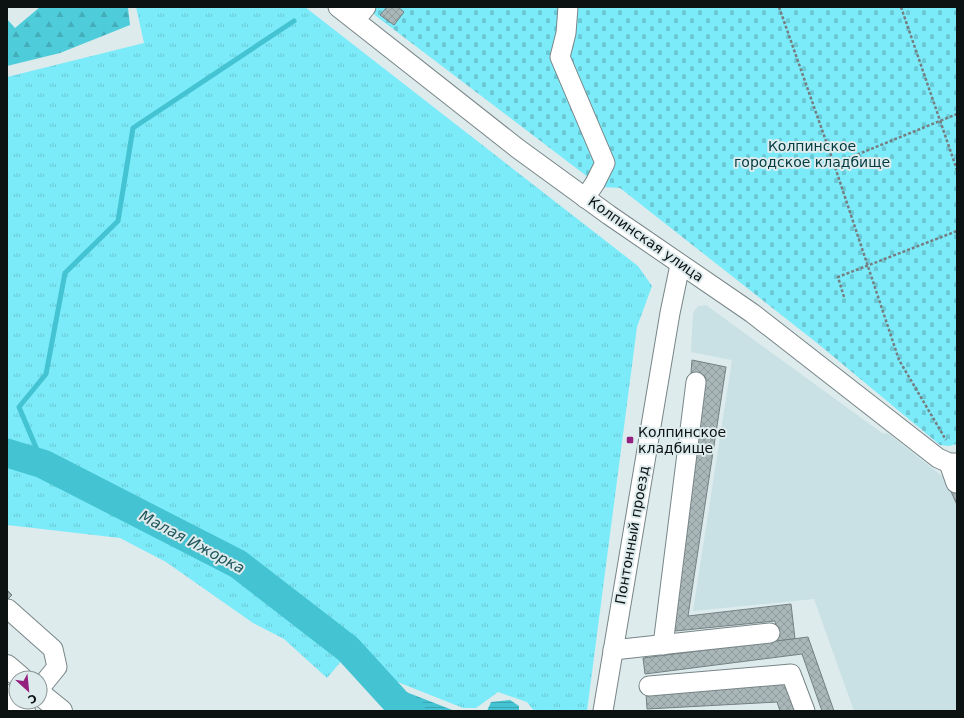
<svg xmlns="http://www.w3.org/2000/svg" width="964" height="718" viewBox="0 0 964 718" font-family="'DejaVu Sans',sans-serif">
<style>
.built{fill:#c9e1e4}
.grass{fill:url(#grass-tufts)}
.forest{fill:url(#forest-firs)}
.cemetery{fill:url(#cemetery-stones)}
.water{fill:url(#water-rules)}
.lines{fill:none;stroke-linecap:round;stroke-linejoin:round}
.stream{stroke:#44c3d2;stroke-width:5}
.river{stroke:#44c3d2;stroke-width:29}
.building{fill:url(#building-cross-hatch);stroke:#748183}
.minor-casing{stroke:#788587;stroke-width:21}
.major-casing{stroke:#788587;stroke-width:24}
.path{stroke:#757e80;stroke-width:2.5;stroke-dasharray:3 2;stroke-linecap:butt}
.minor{stroke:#fff;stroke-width:19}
.major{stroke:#fff;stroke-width:22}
.poi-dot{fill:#94217f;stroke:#ddebed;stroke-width:1.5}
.labels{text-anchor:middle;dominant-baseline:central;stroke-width:4;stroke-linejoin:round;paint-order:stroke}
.park-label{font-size:14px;fill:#003b41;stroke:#ddebed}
.street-label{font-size:14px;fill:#0c1112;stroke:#ddebed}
.poi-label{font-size:14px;fill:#0c1112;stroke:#ddebed;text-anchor:start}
.water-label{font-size:15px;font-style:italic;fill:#20555b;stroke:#ddebed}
</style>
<defs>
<pattern id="grass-tufts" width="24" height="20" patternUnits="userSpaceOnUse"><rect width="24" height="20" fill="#7cebf9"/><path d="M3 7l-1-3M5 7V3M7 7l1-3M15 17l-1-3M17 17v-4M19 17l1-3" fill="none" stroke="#6ac8d4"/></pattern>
<pattern id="forest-firs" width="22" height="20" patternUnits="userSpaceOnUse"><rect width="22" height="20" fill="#4eccda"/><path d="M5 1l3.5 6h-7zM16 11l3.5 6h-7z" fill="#43aeba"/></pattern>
<pattern id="cemetery-stones" width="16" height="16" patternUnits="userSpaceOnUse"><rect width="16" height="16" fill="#7cebf9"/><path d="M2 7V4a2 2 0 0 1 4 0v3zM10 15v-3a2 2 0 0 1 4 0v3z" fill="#6ac8d4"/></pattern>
<pattern id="water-rules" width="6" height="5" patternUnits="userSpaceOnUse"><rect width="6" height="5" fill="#44c3d2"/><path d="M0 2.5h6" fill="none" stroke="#3aa6b3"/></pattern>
<pattern id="building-cross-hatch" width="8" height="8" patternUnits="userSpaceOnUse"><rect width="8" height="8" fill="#a9b7b8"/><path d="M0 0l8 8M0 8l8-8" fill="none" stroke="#909c9d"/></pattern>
</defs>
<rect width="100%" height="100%" fill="#ddebed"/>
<polygon class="built" points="706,305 882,433 889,434 951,483 957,481 957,711 854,711 814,599 693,611 732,360 691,352 693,313 698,306"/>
<polygon class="grass" points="136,7 305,7 638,266 652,286 637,327 587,711 534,711 527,702 498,692 476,708 463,708 395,681 355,645 327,678 284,639 253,623 166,562 120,538 7,525 7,77 144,43"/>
<polygon class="forest" points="40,7 126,7 128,8 130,25 60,53 7,66 7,19 15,28"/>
<polygon class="cemetery" points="368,7 957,7 957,444 949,446 940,445 817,343 620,188 601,187 376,16"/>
<g class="water">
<polygon points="401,690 455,711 387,711"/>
<polygon points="510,700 519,706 519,711 487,711 491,702"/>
</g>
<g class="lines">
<polyline class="stream" points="43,464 19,407 46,374 65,273 118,221 133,128 294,21"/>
<polyline class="river" points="7,453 43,464 238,564 348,649 401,707 411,711"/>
</g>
<g class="building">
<polygon points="387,7 398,7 404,12 394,25 380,15"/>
<polygon points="692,360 726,367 688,616 791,604 795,639 778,641 775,621 675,631 672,613 705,376 691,373"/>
<polygon points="957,483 957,505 949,487"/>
<polygon points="7,590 12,595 7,600"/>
<polygon points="808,637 834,711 822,711 802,654 645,674 643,658"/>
<polygon points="789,682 800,711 780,711 777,702 647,709 646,693"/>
</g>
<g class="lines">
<g class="minor-casing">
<g id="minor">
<polyline points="338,7 517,148 609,215 752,313 938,458 949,463 957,463"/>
<polyline points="568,7 566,33 560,57 605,163 595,183 585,198"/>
<polyline points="355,20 366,7"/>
<polyline points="949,463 956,483"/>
<polyline points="8,609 53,649 57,667 40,688"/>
<polyline points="663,645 696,382"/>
<polyline points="613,650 770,633"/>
<polyline points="649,686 791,674 805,711"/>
<polyline points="603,711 670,313 680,265"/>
</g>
</g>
<g class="major-casing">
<g id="major">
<polyline points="7,666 21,678"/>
<polyline points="40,694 61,711"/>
<polyline points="7,696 24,711"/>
</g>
</g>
<g class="path">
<polyline points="779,7 834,164 899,360 946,440"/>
<polyline points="901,7 957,170"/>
<polyline points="834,164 957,114"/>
<polyline points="844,297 838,277 957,231"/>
</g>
<use href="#minor" class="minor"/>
<use href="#major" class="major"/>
</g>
<rect class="poi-dot" x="626" y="436" width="8" height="8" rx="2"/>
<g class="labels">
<g class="park-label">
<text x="812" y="146">Колпинское<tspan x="812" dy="16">городское кладбище</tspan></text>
</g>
<g class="street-label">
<text transform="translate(646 239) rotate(35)">Колпинская улица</text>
<text transform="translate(632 535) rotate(-80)">Понтонный проезд</text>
</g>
<g class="poi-label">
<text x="638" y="432">Колпинское<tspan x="638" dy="16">кладбище</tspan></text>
</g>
<g class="water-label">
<text transform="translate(192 542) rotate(28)">Малая Ижорка</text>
</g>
</g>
<rect width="964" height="718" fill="none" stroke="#0c1112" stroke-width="16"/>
<g transform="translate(28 690) rotate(153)"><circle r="19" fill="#ddebed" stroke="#899495"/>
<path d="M0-3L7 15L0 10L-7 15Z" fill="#94217f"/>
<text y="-6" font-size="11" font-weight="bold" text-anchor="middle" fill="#0c1112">С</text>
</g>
</svg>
